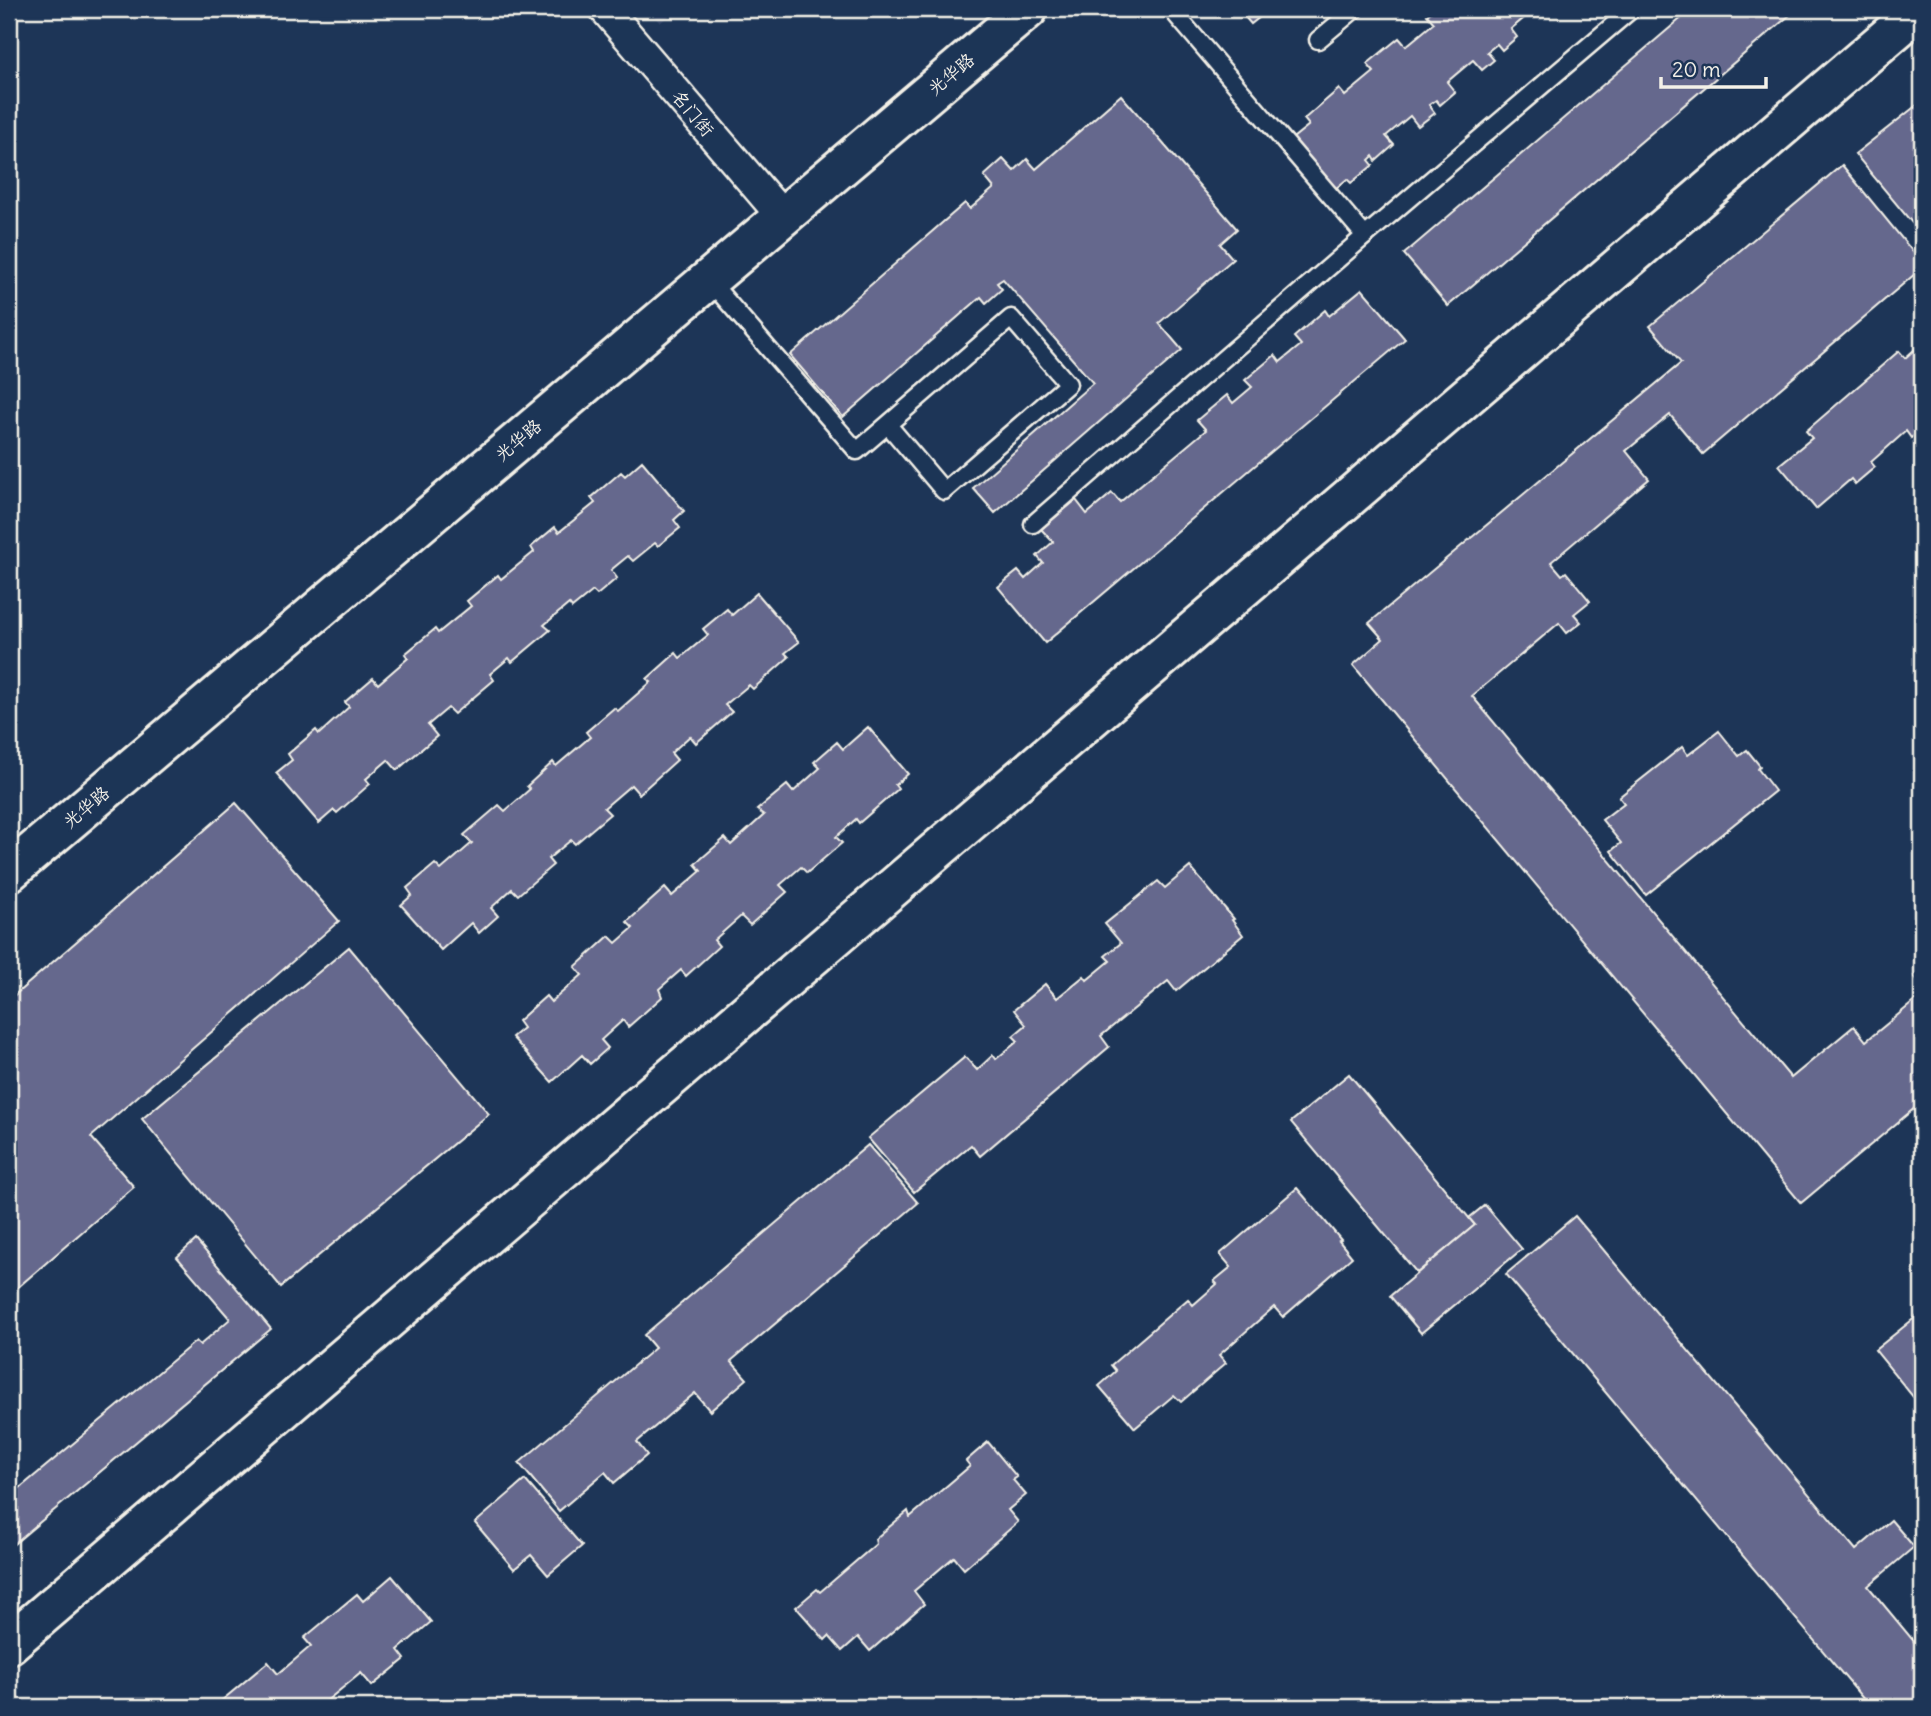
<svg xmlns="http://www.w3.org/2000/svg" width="1931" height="1716" viewBox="0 0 1931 1716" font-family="Delius,'LXGW WenKai TC',sans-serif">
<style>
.built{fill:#334467}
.building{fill:#65678d;stroke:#f4f1e8;stroke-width:2}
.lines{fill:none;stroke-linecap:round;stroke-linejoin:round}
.lane-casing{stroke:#f4f1e8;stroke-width:21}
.street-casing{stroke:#f4f1e8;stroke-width:35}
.secondary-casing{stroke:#f4f1e8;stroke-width:44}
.lane{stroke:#1d3557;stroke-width:16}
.street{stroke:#1d3557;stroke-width:30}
.secondary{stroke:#1d3557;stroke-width:38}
.labels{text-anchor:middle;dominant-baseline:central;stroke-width:5;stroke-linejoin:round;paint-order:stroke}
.street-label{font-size:18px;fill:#f4f1e8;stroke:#1d3557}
</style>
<rect width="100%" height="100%" fill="#1d3557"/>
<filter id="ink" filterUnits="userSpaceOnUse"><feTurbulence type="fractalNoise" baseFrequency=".0143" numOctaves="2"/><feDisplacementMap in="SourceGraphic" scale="14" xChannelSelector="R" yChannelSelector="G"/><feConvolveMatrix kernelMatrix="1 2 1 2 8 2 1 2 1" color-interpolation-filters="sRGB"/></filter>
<g filter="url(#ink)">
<polygon class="built" points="648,9 677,9 660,23"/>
<g class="building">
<polygon points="1238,9 1270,9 1251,24"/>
<polygon points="1435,9 1535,9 1511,29 1517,37 1502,50 1497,44 1487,52 1494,60 1482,70 1473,60 1447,82 1455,92 1440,105 1436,100 1429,105 1435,113 1418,126 1410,116 1386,136 1394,145 1376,161 1373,156 1369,160 1373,165 1351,183 1347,179 1335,189 1293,138 1309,125 1304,119 1339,89 1345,96 1374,72 1367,64 1399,38 1406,46 1434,23 1427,15"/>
<polygon points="1537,9 1552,9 1543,16"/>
<polygon points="1692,9 1797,9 1448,306 1404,254"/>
<polygon points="1121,95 1237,229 1220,244 1233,259 1159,323 1182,350 995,513 973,488 1093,383 1003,279 997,283 1002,289 986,303 981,297 843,417 790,355 965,203 970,209 994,188 984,176 1003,159 1014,171 1027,159 1036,169"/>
<polygon points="1922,101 1922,235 1855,154"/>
<polygon points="1842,165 1922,263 1922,268 1703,454 1670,415 1626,451 1649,479 1551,562 1562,575 1566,572 1590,601 1574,614 1581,622 1567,633 1559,623 1472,696 1791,1078 1854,1026 1866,1041 1922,995 1922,1102 1801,1203 1353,665 1383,639 1369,623 1681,363 1650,326"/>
<polygon points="1362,289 1405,339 1045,643 998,587 1018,571 1025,579 1043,563 1037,556 1053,542 1041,529 1076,500 1087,514 1112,493 1120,502 1206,430 1197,420 1227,395 1233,403 1252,387 1245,380 1275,355 1280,362 1301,345 1294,337 1325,310 1329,316"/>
<polygon points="1922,343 1922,429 1911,438 1906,431 1871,462 1875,467 1855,484 1851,479 1816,509 1779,465 1812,438 1806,431 1899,351 1905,358"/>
<polygon points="642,461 684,511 674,520 680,528 658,546 655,543 633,561 628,556 611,570 617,578 597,595 593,591 572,608 569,604 544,625 550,630 512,662 509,658 490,674 494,680 454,714 448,708 428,725 437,736 397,770 388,760 366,779 370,784 337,813 334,810 319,823 276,773 292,760 288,754 316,730 319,734 349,707 345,702 373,678 378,684 408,658 405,654 435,629 438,633 471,606 467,601 498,575 501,579 534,552 531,547 555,527 559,532 595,503 591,498 621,472 625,476"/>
<polygon points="757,593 799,642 785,653 789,657 753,689 749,685 725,705 732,712 696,743 690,736 671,753 677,760 639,794 631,785 604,808 610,814 575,844 571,840 548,859 553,865 518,895 512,889 491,908 498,916 479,933 471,923 441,950 401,905 412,895 407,888 435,864 441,870 472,843 464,835 499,805 505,811 530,789 527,786 553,762 556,766 590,737 586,732 614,708 618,711 651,682 647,679 676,653 680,658 708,635 703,629 727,609 732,615"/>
<polygon points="868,727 908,774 895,785 898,789 859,823 856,819 836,837 842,843 807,873 801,867 780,885 787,892 750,925 741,916 714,940 719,946 686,976 681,970 659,989 662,997 628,1027 623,1020 601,1040 608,1048 590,1064 582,1055 552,1082 512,1037 523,1028 518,1021 546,996 551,1002 582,975 575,967 609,936 616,943 633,928 627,922 665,888 672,896 701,871 695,864 725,838 731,845 764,815 757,810 787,785 793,792 820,768 814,762 837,742 843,749"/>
<polygon points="1719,731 1739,756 1747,750 1760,766 1758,769 1775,791 1646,895 1611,851 1621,843 1602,820 1624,803 1619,797 1682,747 1688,755"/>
<polygon points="236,803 339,921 91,1137 134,1187 9,1295 9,1000"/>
<polygon points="1190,867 1234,919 1232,920 1243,935 1176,991 1168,981 1101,1036 1109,1047 980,1156 971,1145 914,1192 868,1138 965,1057 977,1070 993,1055 996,1059 1018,1041 1013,1036 1026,1025 1014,1010 1045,984 1057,998 1084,976 1087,980 1110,961 1105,956 1121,943 1105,924 1158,881 1165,888"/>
<polygon points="349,947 489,1114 281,1287 142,1119"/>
<polygon points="1922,970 1922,986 1914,976"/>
<polygon points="1349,1074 1475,1225 1417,1273 1291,1122"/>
<polygon points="868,1145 918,1203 731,1361 747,1379 710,1411 695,1393 637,1442 647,1455 614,1483 605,1472 559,1511 519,1463 655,1348 644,1335"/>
<polygon points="1297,1188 1341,1240 1339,1241 1352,1257 1283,1317 1274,1307 1219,1355 1226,1363 1181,1402 1174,1395 1135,1428 1099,1386 1116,1371 1111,1365 1188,1299 1193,1305 1217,1284 1214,1281 1231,1267 1220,1254"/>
<polygon points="1485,1205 1522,1249 1421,1333 1390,1296 1475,1225 1469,1218"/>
<polygon points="1575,1216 1856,1550 1891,1520 1914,1547 1868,1586 1922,1651 1922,1707 1870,1707 1506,1274"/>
<polygon points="196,1240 271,1329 9,1548 9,1497 196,1341 200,1345 230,1319 177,1257"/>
<polygon points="1922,1312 1922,1408 1875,1350"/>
<polygon points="988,1442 1017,1477 1013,1480 1026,1495 1008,1510 1018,1522 964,1569 954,1557 914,1591 924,1604 870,1651 858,1637 842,1651 829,1636 825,1640 796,1607 817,1589 820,1592 876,1544 875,1539 908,1511 910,1517 970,1466 966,1461"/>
<polygon points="525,1480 582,1546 548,1575 531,1555 514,1569 475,1523"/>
<polygon points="392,1576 431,1622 398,1650 405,1659 372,1686 361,1673 319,1707 214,1707 268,1662 278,1674 311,1646 304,1638 357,1594 363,1601"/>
</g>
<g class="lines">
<g class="lane-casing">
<g id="lane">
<polyline points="1171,9 1365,236 1632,9"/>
<polyline points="1318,40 1355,9"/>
<polyline points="708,279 857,451 1011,318 1068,384 944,491 888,425"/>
<polyline points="1033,524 1366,235"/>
</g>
</g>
<g class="street-casing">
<polyline id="street" points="605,9 782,216"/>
</g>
<g class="secondary-casing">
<g id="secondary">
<polyline points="9,872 1028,9"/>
<polyline points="9,1644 1920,9"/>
</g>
</g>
<use href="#lane" class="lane"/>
<use href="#street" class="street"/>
<use href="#secondary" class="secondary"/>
</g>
</g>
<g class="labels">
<g class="street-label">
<text transform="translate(951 74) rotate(-40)">光华路</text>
<text transform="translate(693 113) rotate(50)">名门街</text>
<text transform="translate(518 440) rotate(-40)">光华路</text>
<text transform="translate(86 807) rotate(-40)">光华路</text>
</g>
</g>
<rect width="1931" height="1716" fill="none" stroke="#1d3557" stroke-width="35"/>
<rect x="18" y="18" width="1896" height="1681" fill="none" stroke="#f4f1e8" stroke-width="2.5" filter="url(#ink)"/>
<path d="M1661 77v10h105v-10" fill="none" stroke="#f4f1e8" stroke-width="3.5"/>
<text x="1672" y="77" font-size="21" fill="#f4f1e8" stroke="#1d3557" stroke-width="5" paint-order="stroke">20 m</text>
</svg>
